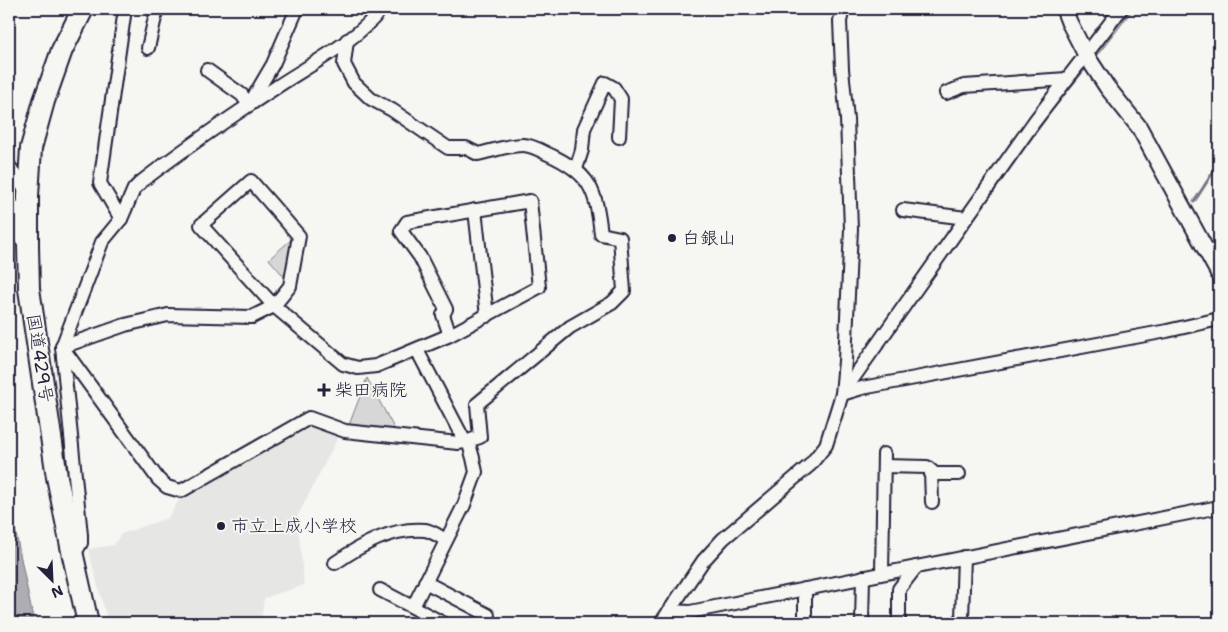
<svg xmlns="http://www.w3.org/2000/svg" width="1228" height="632" viewBox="0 0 1228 632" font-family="'Shantell Sans','Klee One',sans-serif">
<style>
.built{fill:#e6e6e4}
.green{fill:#d7d7d7;stroke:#7c7c89}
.water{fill:#adadb3;stroke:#757583}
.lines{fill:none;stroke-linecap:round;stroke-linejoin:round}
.stream{stroke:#757583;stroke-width:3}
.minor-casing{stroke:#22223b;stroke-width:16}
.tertiary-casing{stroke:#22223b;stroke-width:19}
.trunk-casing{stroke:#22223b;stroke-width:24}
.minor{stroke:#f6f6f2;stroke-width:12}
.tertiary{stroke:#f6f6f2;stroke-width:15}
.trunk{stroke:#f6f6f2;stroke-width:20}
.poi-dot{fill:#22223b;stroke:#f6f6f2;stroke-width:2}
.labels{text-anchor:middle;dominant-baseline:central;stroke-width:4;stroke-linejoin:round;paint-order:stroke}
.poi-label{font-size:18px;fill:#22223b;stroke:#f6f6f2;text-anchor:start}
.street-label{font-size:18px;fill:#22223b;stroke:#f6f6f2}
</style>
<rect width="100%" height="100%" fill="#f6f6f2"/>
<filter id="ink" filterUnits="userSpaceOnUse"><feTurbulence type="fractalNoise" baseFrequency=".02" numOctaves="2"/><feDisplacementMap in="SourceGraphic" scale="10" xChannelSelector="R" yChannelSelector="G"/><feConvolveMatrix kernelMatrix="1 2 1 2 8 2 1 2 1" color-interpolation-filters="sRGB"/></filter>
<g filter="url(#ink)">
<polygon class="built" points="313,422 342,430 297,517 304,585 264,598 261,623 108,623 88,549 114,545 121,534 168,518 182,495"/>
<g class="green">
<polygon points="293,238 287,280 269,259"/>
<polygon points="367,378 395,430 349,425"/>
</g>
<g class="water">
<path d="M1126,9H1133C1107,46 1076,79 1049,115L856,384L996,181Z"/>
<polygon points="9,499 34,623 9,623"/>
</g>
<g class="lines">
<g class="stream">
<polyline points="1194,202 1219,163"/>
<polyline points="1211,275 1219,290"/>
</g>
<g class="minor-casing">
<g id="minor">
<polyline points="148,48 157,9"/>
<polyline points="207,70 242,95 249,105 273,64 297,9"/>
<polyline points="946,93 964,86 1067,79"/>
<polyline points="9,166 27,193"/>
<polyline points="576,169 582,150 584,129 605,83 614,88 621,99 619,137"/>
<polygon points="251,181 299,236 290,286 274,306 201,225"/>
<polyline points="9,197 17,218 21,240"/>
<polyline points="475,210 487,316"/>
<polyline points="903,210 966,218"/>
<polyline points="121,219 100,183 125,9"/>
<path d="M62,347L158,479L167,487L181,491L309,418L345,431L458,443L465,442L480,437L477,404L570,327L612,303L624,291L620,238L601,234C596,189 590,173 548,154C540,150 531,145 523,145C508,145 492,151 478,154L466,148H448L392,110L371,99L354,83L344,64L347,40"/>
<polyline points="62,347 125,325 168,315 252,317 274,306 343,364 358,368 376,366 450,335 539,287 530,201 407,222 401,231 420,257 446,309 443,315 450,335"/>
<polyline points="842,394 1034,122 1121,9"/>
<polyline points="842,394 862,388 1167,331 1219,319"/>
<polyline points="884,466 927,467 935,474 959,474"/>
<polyline points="931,471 932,502"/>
<path d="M73,556L81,543V535L62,347L102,242L121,219L134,189L141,182C184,149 229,118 275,88C306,67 360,39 381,9"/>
<path d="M335,563C361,545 392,527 425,530C432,531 440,537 446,540"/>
<polyline points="882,573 884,454"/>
<polyline points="425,582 488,615 484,623"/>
<polyline points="380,590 443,623"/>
<polyline points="413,607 464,505 476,472 473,458 469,444 465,442 417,350"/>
<polyline points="669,611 690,612 1219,507"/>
<polyline points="962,618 964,557"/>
<polyline points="661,623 703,561 723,539 810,465 826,445 842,394 845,361 851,229 847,119 842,69 840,21 843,9"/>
<polyline points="805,623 805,589"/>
<polyline points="862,623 863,577"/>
<polyline points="899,623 899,589 916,567"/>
</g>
</g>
<g class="tertiary-casing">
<polyline id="tertiary" points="1064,9 1069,22 1086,55 1107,87 1139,127 1219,274"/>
</g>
<g class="trunk-casing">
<polyline id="trunk" points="83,9 62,50 44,101 31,148 28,196 28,246 29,289 57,477 73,556 88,623"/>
</g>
<use href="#minor" class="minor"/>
<use href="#tertiary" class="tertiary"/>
<use href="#trunk" class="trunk"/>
</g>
</g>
<g class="poi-dot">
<circle cx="672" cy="238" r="5"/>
<path d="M321.5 382.5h5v5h5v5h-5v5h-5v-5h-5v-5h5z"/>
<circle cx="221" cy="526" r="5"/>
</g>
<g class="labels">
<g class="poi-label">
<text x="682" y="238">白銀山</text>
<text x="335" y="390">柴田病院</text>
<text x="231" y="526">市立上成小学校</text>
</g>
<g class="street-label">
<text transform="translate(40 358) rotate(81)">国道429号</text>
</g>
</g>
<rect width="1228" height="632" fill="none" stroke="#f6f6f2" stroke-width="30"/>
<rect x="15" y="15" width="1198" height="602" fill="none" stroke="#22223b" stroke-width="2" filter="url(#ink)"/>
<g transform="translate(52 580) rotate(156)" stroke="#f6f6f2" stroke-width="4" paint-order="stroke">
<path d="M0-4L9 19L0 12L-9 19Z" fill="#22223b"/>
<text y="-8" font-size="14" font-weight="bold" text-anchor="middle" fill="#22223b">N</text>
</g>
</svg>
